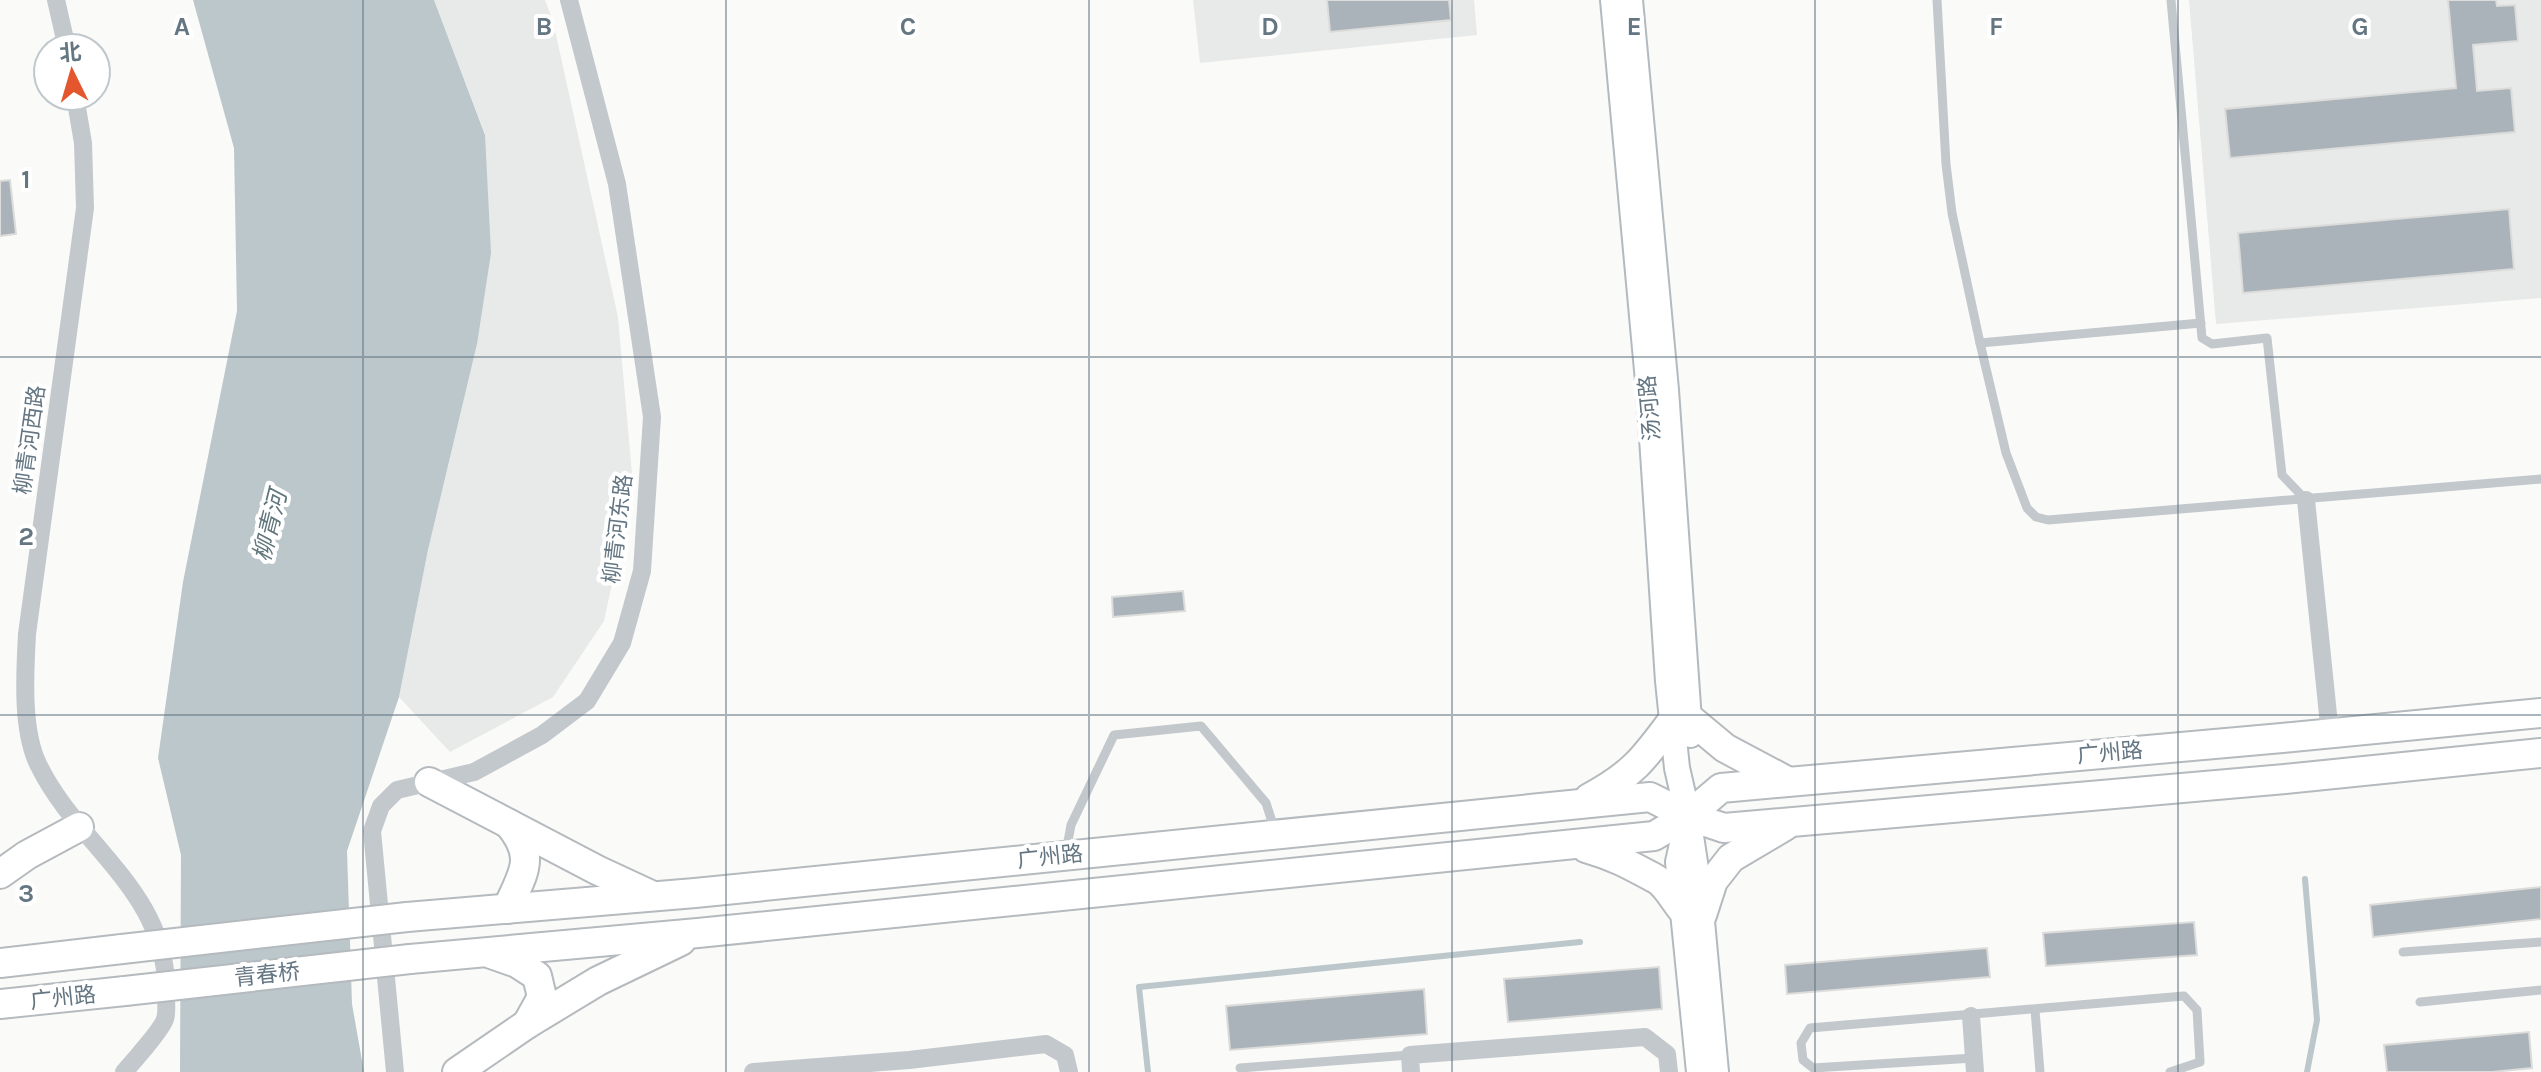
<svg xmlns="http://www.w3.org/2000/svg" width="2541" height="1072" viewBox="0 0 2541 1072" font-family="Karla,'Noto Sans SC',sans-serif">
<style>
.built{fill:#e8e9e9}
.water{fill:#bbc7cb}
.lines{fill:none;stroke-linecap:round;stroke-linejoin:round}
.stream{stroke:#bbc7cb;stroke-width:6}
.building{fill:#aab3b9;stroke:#dcdcda;stroke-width:2}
.secondary-casing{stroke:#b3babf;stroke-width:28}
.primary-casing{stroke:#b5babe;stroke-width:32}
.lane{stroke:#c3c8cc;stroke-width:9}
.street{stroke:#c3c8cc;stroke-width:18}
.secondary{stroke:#fff;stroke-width:24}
.primary{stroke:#fff;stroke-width:28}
.primary-bridge-casing{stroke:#b5babe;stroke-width:32;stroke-linecap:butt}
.primary-bridge{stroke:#fff;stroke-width:28}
.grid{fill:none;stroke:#657683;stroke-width:2;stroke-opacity:0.55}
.labels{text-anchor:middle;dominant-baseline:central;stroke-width:8;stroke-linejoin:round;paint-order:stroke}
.street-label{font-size:22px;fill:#657683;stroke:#fff}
.water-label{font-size:24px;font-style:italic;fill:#60757c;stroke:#fff}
.grid-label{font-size:26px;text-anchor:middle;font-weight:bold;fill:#657683;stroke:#fff;stroke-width:8;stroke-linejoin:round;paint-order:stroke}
</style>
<rect width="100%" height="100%" fill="#fafaf8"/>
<g class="built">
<polygon points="434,0 545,0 553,21 618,317 633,485 604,621 553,697 450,752 399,697 428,550 477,344 485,134"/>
<polygon points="1193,0 1474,0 1477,35 1200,63"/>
<polygon points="2189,0 2541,0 2541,298 2216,324"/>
</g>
<polygon class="water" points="193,0 434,0 485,135 491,253 477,344 428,550 399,697 347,851 352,1004 364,1072 180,1072 181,855 158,758 183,582 237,311 234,148"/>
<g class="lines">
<g class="stream">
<polyline points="2305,879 2317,1020 2307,1072"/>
<polyline points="1148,1072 1139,987 1580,942"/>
</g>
</g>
<g class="building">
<polygon points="1327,0 1449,0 1451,20 1330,32"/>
<polygon points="2448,0 2496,0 2497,6 2515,5 2518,41 2473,45 2477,91 2511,88 2515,132 2230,158 2225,109 2456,88"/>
<polygon points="10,180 16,234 0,236 0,181"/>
<polygon points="2509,209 2514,269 2243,293 2238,233"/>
<polygon points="1183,591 1185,611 1113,617 1112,597"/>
<polygon points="2541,887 2541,919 2373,937 2370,905"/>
<polygon points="2194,922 2197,955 2046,966 2043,933"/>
<polygon points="1987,948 1990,977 1787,994 1785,965"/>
<polygon points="1659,967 1662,1009 1508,1022 1504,979"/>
<polygon points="1424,989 1427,1034 1230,1050 1226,1006"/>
<polygon points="2529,1032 2532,1068 2492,1072 2387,1072 2384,1045"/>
</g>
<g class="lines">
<g class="secondary-casing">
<g id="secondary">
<polyline points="1613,0 1649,392 1668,681 1677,768 1688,816 1699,889 1716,1072"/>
<polyline points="1630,0 1666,390 1690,735"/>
<polyline points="1685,831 1678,862 1699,1072"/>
</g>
</g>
<g class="primary-casing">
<g id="primary">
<polyline points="1689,718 1725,748 1787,781"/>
<polyline points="429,782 597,870 653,896"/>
<path d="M1589,798C1632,775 1644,759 1672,721"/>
<path d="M1586,848C1614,856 1630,865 1656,879C1667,885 1676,904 1685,913"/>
<polyline points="0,874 27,855 79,827"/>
<path d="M507,909C523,873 537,858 509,824"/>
<polyline points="1702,915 1713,881 1731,858 1785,826"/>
<polyline points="407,917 695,893 1650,797 1688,816 1724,828 2285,779 2541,753"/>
<polyline points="491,954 517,963 537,976 542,997 527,1024"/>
<polyline points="410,959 698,933 1654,836 1688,816 1721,788 2282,738 2541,713"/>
<polyline points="0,963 122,949"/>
<polyline points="0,1004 125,991"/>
<polyline points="457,1072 527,1024 598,981 681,941"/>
</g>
</g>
<g class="lane">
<polyline points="1937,0 1946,164 1952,213 1980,343 2006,453 2027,508 2036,517 2048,520 2541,479"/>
<polyline points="2171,0 2202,338 2212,344 2267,338 2282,475 2306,500"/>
<polyline points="1980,343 2201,323"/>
<polyline points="1066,852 1071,825 1114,735 1201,726 1266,803 1275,831"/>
<polyline points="2403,952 2541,942"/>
<polyline points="2420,1002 2541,990"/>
<polyline points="2035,1010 2040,1072"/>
<polyline points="1974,1058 1813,1068 1803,1060 1801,1043 1810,1028 2184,996 2197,1010 2200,1062 2170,1072"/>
<polyline points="1240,1068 1410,1055"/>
</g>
<g class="street">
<polyline points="56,0 67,48"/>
<path d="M75,96L83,143L85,208L27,634C25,673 21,731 39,766C77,844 167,892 166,989C165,997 168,1011 165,1019C162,1029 133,1062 124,1072"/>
<polyline points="2306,500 2330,734"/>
<polyline points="1971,1016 1975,1072"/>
<polyline points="395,1072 372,831 381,806 397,790 474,772 542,735 587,701 622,643 642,571 652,417 617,184 569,0"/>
<polyline points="753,1072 909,1060 1046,1044 1065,1055 1069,1072"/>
<polyline points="1411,1072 1410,1055 1645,1037 1667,1054 1669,1072"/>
</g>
<use href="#secondary" class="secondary"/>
<use href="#primary" class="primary"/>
<g class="primary-bridge-casing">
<g id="primary-bridge">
<polyline points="122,949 407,917"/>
<polyline points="125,991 410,959"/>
</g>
</g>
<use href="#primary-bridge" class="primary-bridge"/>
</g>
<path class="grid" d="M363,0V1072M726,0V1072M1089,0V1072M1452,0V1072M1815,0V1072M2178,0V1072M0,357H2541M0,715H2541"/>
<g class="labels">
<g class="street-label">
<text transform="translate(1650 408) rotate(-95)">汤河路</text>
<text transform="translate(30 440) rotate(-82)">柳青河西路</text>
<text transform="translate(618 529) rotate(-83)">柳青河东路</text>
<text transform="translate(2110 753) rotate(-5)">广州路</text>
<text transform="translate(1050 857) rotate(-6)">广州路</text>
<text transform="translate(267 975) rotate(-6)">青春桥</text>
<text transform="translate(63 998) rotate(-6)">广州路</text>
</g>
<g class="water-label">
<text transform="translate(270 526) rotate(-76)">柳青河</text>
</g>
</g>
<g class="grid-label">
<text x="182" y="35">A</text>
<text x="544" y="35">B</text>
<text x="908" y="35">C</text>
<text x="1270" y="35">D</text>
<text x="1634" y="35">E</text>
<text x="1996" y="35">F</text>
<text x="2360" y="35">G</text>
<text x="26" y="188">1</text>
<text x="26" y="545">2</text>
<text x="26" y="902">3</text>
</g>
<g transform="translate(72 72) rotate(355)"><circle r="38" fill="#ffffff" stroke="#c1c8cd" stroke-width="2"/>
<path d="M0-6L14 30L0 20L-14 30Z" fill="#e4572e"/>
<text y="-12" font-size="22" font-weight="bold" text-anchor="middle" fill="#657683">北</text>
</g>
</svg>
